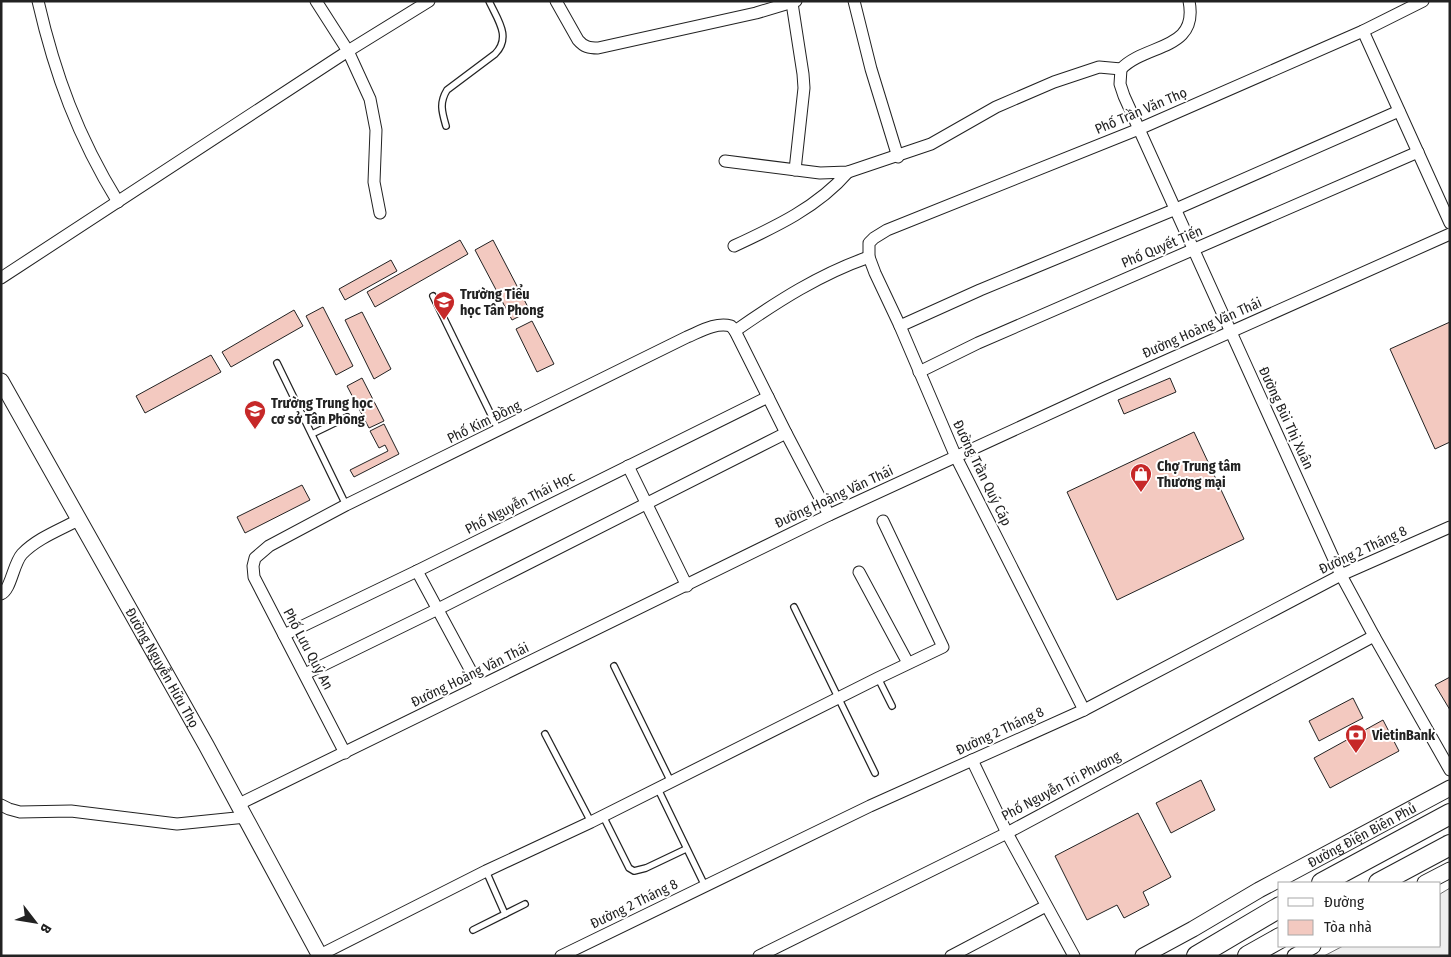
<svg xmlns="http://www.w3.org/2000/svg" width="1451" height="957" viewBox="0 0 1451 957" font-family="'Fira Sans Condensed',sans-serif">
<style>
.green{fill:#eee;stroke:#6f6f6f}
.building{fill:#f3c9c0;stroke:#222}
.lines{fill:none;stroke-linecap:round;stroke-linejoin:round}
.lane-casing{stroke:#222;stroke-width:8}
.street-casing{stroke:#222;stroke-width:13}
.secondary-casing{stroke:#222;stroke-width:17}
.highway-casing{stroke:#222;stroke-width:22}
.lane{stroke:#fff;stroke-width:5.5}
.street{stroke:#fff;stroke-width:11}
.secondary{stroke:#fff;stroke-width:15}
.highway{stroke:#fff;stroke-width:20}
.labels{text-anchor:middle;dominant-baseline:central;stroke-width:4;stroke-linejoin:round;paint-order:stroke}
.street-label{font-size:14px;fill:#222;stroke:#fff}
.poi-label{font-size:14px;font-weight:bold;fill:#222;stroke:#fff;text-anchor:start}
</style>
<rect width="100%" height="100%" fill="#fff"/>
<polygon class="green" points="1450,888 1449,956 1324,956 1343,946 1440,946 1440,894"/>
<g class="building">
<polygon points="460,240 468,254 375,307 367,292"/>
<polygon points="493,240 530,311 512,320 475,250"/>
<polygon points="391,260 397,271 345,300 339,289"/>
<polygon points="323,307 353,366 336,375 306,316"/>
<polygon points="294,310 303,326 231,367 222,352"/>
<polygon points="362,312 391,369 374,379 345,320"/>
<polygon points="532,321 554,364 537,372 516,329"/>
<polygon points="1450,322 1450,442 1435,449 1390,349"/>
<polygon points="211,355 221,372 145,413 136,396"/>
<polygon points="362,378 384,421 369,428 347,386"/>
<polygon points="1170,378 1176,392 1124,414 1118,400"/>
<polygon points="384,424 399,454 354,477 350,470 388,451 385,445 379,448 370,431"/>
<polygon points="1194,432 1244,539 1117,600 1067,492"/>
<polygon points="302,485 310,500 245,533 237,517"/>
<polygon points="1450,677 1450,710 1435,685"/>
<polygon points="1353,698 1363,718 1319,741 1309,721"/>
<polygon points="1383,720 1399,751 1330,788 1314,758"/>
<polygon points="1201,780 1215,810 1171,833 1156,803"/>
<polygon points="1138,813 1171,877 1143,892 1149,905 1124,918 1117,905 1087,920 1055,856"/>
</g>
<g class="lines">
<g class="lane-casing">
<g id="lane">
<path d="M446,126C442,112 439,103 447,90L495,54C512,37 497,19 489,1"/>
<polyline points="433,296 499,431"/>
<polyline points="277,363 346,505"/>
<polyline points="312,434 347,417"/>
<polyline points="794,607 875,773"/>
<polyline points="614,666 671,782"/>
<polyline points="878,678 892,706"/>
<polyline points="545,734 591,822"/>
<polyline points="658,789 705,886"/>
<polyline points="603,816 629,868 634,871 646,868 686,849"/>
<polyline points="486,871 505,914"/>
<polyline points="473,930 525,904"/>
</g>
</g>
<g class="street-casing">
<g id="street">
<path d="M38,1C55,75 78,137 118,202"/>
<polyline points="316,1 348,51 370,99 376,130 374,182 380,213"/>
<path d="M556,1L578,40C584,47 589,48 598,48L756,13L796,1"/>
<polyline points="854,1 871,69 898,157"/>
<polyline points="792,3 803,74 804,88 795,170"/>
<polyline points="1363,31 1450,223"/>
<polyline points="1121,69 1120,84 1124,96 1341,575 1374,636 1450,770"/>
<path d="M1121,69C1146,43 1199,51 1189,1"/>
<polyline points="725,161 820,173 848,172 931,144 996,107 1054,82 1099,67 1121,69"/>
<path d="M734,246C775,227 818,207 848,172"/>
<polyline points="1,278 348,51 429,1"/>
<polyline points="900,326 980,290 1176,209 1399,111"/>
<path d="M735,331C778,301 820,274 869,257"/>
<polyline points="919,372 978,343 1418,152"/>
<polyline points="628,466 687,586"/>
<polyline points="417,571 479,686"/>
<polyline points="859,572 908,663"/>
<path d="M1,594C11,590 13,564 22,554C37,538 62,529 80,519"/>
<polyline points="284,635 417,571 768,397"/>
<polyline points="305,674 438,609 786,433"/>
<polyline points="1084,710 956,457 900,326 875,273 869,257 869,243 874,238 887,230 1139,129 1363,31 1423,1"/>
<path d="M345,753L254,577L253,566L255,558L269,546L346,505L687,337C701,331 716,322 731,326L735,331L786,433L829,515"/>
<polyline points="972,760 1007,833 1074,956"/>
<polyline points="239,804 829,515 1105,388 1450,234"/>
<polyline points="1,805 9,809 20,812 71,811 177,824 246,817"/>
<polyline points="320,955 486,871 591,822 878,678 943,647 883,521"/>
<polyline points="561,956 870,806 1084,710 1341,575 1450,527"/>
<polyline points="759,956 1007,833 1374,636"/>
<polyline points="951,956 1046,906"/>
</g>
</g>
<g class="secondary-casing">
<g id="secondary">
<path id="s1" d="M1,381L206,745L320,956"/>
<polyline points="1425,883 1450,870"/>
<path id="s2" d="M1143,956L1193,929L1259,890L1450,788"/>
<polyline points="1295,956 1313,946"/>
</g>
</g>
<g class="highway-casing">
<g id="highway">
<polyline points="1322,883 1450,814"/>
<polyline points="1379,883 1450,845"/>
<polyline points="1197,956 1280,907"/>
<polyline points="1248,956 1280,938"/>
</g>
</g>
<use href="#lane" class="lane"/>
<use href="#street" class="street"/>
<use href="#secondary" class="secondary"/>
<use href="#highway" class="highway"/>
</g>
<defs>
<g id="school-pin" transform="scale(1.125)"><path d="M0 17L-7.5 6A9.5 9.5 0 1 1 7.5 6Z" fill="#c62828" stroke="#fff"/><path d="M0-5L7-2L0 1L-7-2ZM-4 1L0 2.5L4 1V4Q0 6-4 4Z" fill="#fff"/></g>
<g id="shop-pin" transform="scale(1.125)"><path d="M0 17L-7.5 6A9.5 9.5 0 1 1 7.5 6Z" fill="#c62828" stroke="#fff"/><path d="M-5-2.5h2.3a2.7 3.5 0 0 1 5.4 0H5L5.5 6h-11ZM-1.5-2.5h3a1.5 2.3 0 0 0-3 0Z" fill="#fff"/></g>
<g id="bank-pin" transform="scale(1.125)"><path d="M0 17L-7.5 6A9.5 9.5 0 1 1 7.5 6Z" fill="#c62828" stroke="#fff"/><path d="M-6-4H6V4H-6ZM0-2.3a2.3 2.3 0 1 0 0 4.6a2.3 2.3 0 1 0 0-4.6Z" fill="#fff"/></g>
</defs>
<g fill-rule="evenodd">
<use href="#school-pin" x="444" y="302"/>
<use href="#school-pin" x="255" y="411"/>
<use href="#shop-pin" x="1141" y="474"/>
<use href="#bank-pin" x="1356" y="735"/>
</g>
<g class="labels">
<g class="street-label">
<text transform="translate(1141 111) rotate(-23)">Phố Trần Văn Thọ</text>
<text transform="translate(1162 247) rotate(-23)">Phố Quyết Tiến</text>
<text transform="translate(1202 328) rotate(-24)">Đường Hoàng Văn Thái</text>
<text transform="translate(1286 418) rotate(65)">Đường Bùi Thị Xuân</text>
<text transform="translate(484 422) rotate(-26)">Phố Kim Đồng</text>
<text transform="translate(982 473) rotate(64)">Đường Trần Quý Cáp</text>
<text transform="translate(834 497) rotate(-25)">Đường Hoàng Văn Thái</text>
<text transform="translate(520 503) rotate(-27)">Phố Nguyễn Thái Học</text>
<text transform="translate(1363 550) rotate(-25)">Đường 2 Tháng 8</text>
<text transform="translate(308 649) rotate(62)">Phố Lưu Quý An</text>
<text stroke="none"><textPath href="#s1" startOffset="329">Đường Nguyễn Hữu Thọ</textPath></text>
<text transform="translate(470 675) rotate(-26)">Đường Hoàng Văn Thái</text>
<text transform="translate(1000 731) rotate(-25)">Đường 2 Tháng 8</text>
<text transform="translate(1061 786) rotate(-28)">Phố Nguyễn Tri Phương</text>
<text stroke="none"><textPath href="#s2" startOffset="250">Đường Điện Biên Phủ</textPath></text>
<text transform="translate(634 904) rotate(-26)">Đường 2 Tháng 8</text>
</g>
<g class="poi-label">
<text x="460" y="294">Trường Tiểu<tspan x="460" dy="16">học Tân Phong</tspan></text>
<text x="271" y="403">Trường Trung học<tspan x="271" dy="16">cơ sở Tân Phong</tspan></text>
<text x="1157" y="466">Chợ Trung tâm<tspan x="1157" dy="16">Thương mại</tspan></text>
<text x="1372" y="735">VietinBank</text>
</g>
</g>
<rect width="1451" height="957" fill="none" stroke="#222222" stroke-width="5"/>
<rect x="1278" y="882" width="162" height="65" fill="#ffffff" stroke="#a7a7a7"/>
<rect x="1288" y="898" width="25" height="8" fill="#ffffff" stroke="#a7a7a7"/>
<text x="1324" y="907" font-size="15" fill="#222222">Đường</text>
<rect x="1288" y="920" width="25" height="15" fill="#f3c9c0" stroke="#a7a7a7"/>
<text x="1324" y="932" font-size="15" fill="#222222">Tòa nhà</text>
<g transform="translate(35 922) rotate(121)" stroke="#ffffff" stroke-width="4" paint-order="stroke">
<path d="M0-4L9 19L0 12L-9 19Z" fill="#222222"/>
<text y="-8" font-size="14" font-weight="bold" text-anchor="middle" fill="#222222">B</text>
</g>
</svg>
